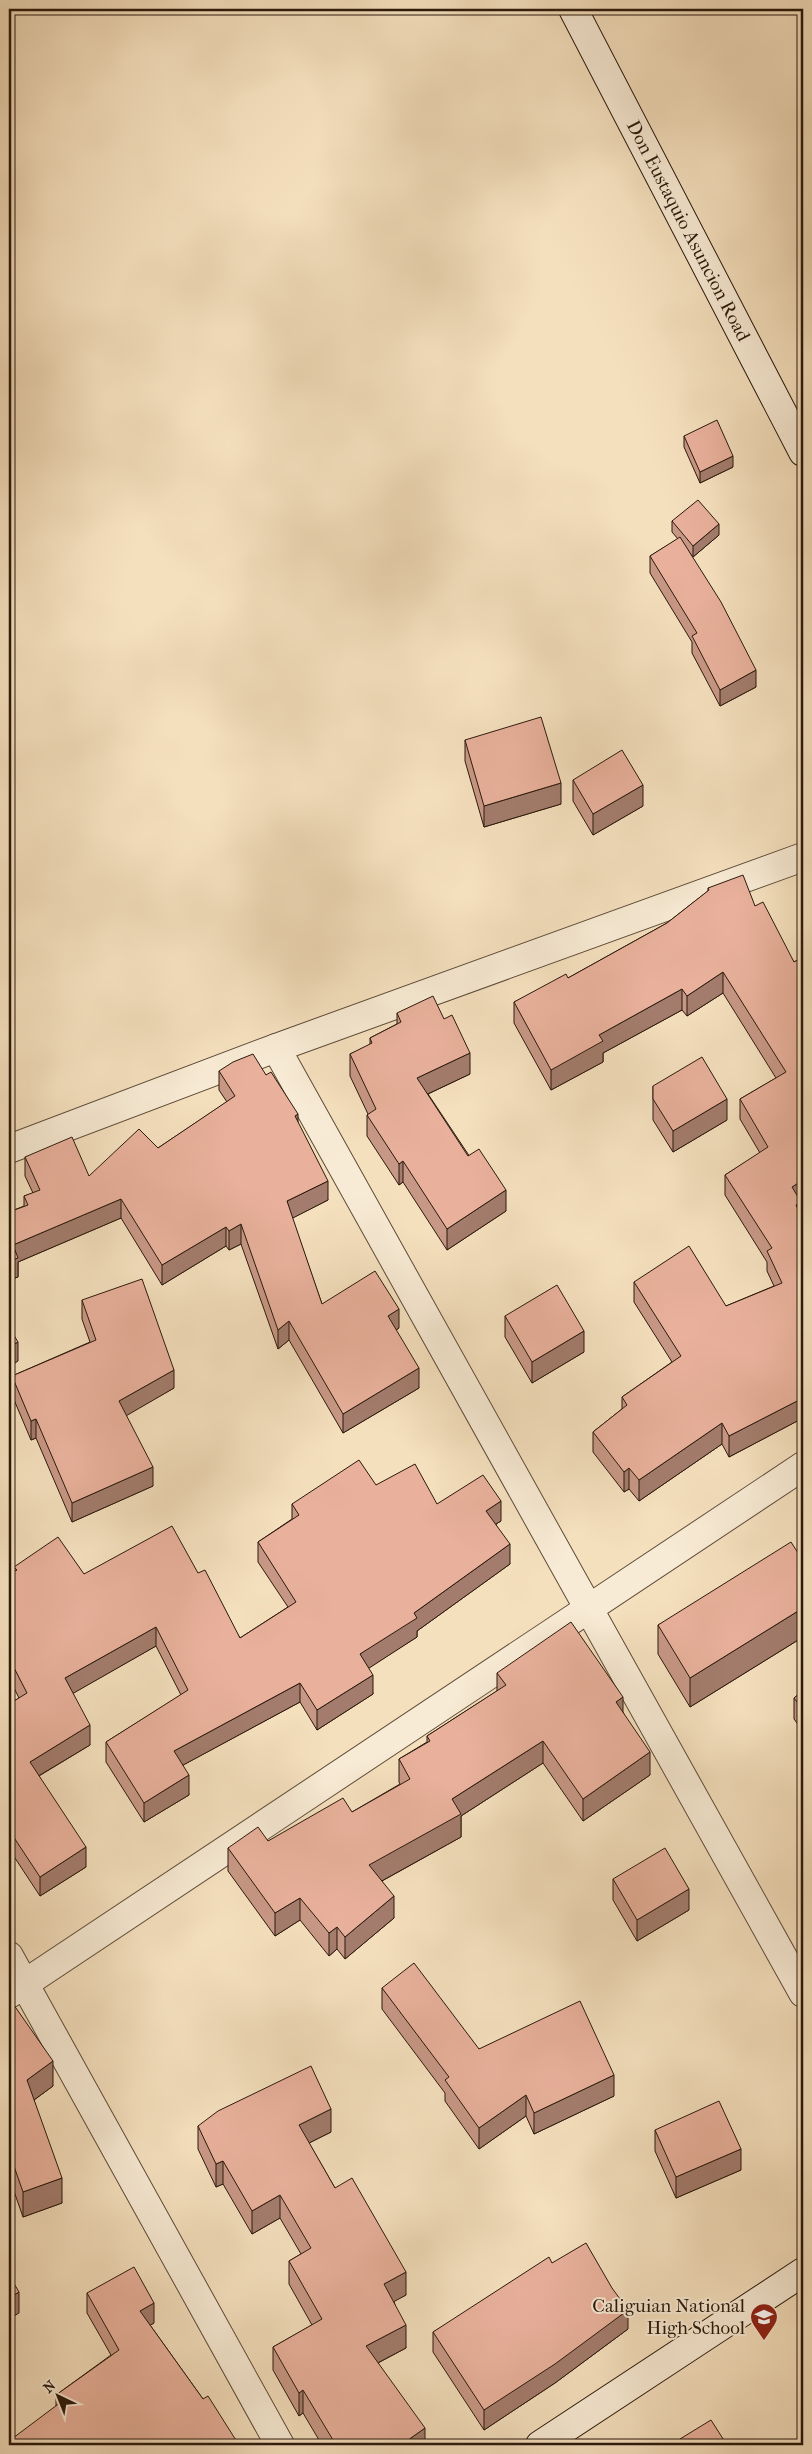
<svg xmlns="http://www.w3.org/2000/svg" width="812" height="2454" viewBox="0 0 812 2454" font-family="'IM FELL French Canon',serif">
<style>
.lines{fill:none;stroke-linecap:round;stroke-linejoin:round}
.street-casing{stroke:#5e4b38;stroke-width:30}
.secondary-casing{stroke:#2b190c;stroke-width:30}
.street{stroke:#f8ebd5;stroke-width:28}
.secondary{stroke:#f8ebd5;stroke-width:28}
.wall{fill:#c89886;stroke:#2b190c}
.shaded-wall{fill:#a37c6d;stroke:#2b190c}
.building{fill:#e9b19c;stroke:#2b190c}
.labels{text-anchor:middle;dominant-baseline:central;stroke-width:4;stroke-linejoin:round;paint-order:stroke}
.street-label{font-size:19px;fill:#2b190c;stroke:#f8ebd5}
.poi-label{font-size:19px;fill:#2b190c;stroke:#f8ebd5;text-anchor:end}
</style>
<rect width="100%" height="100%" fill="#f5e0be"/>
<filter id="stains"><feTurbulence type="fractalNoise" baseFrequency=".004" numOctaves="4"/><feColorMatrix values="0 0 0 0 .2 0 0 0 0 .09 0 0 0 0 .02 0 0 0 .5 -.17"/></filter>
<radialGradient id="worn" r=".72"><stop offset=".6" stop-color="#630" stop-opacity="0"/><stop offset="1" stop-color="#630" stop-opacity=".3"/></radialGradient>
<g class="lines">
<g class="street-casing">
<g id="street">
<polyline points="276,1048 803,1993"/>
<polyline points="9,1149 276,1048 803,857"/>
<polyline points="9,1956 280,2445"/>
<polyline points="9,1994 803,1466"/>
</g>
</g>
<g class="secondary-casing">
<g id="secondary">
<path id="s1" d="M573,9L803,452"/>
<polyline points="540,2445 803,2272"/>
</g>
</g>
<use href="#street" class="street"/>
<use href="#secondary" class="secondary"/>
</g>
<g class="wall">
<polygon points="684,436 733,467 700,483 684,447"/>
<polygon points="672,521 719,535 693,557 689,552 756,687 720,706 692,653 692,642 650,573 650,556 678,539 672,532"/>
<polygon points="465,740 561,804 484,827 465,761"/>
<polygon points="573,780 643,806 593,835 573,801"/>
<polygon points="708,888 755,906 794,962 803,957 803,1200 801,1202 801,1215 803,1220 803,1418 729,1457 722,1444 639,1501 629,1489 624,1492 593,1452 593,1432 622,1409 622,1397 672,1362 634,1302 634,1282 726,1306 774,1286 767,1271 767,1262 725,1195 725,1175 760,1153 740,1119 740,1099 776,1078 723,993 687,1016 682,1010 603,1053 603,1062 551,1090 514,1023 514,1002 568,978 667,923 708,891"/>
<polygon points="397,1013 470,1074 428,1094 506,1211 447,1250 403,1182 399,1185 367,1136 367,1115 368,1114 350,1076 350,1054 370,1045 370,1038 397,1024"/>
<polygon points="219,1071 298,1124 328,1200 292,1218 322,1304 399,1328 396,1330 419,1388 343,1433 289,1340 278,1349 241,1244 229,1250 226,1246 162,1285 121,1218 18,1262 18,1277 9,1280 9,1212 24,1206 24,1196 33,1193 25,1176 25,1157 89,1176 158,1148 227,1102 219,1090"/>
<polygon points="653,1086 727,1120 673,1152 653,1120"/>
<polygon points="82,1300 174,1388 126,1415 153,1486 72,1522 36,1438 31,1440 12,1395 12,1376 90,1342 82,1319"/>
<polygon points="505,1316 584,1352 532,1383 505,1337"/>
<polygon points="376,1485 437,1504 501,1521 496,1524 510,1564 417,1631 417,1637 368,1668 373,1694 317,1730 300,1702 183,1765 189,1795 144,1822 106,1762 106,1742 181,1695 156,1646 73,1693 90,1745 39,1776 86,1867 40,1896 9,1849 9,1704 19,1698 9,1678 9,1574 14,1571 14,1567 84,1574 198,1573 240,1638 288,1607 258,1562 258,1542 292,1519 292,1504"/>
<polygon points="803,1553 803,1637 690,1707 658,1654 658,1625 800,1556"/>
<polygon points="497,1673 623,1712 650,1775 583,1821 543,1763 461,1816 461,1837 382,1881 394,1918 345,1959 337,1949 329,1956 300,1920 275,1936 228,1871 228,1848 268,1841 352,1812 400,1784 399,1782 399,1759 427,1742 427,1736 497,1691"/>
<polygon points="803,1691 803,1731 794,1719 794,1698"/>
<polygon points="613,1879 689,1910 637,1941 613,1900"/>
<polygon points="803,1893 803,1923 801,1920 801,1894"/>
<polygon points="382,1988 479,2049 614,2096 534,2134 526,2116 479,2149 445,2101 445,2093 382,2009"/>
<polygon points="9,1998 53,2086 34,2100 62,2203 23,2217 9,2177"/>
<polygon points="198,2126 331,2132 309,2143 335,2188 406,2295 394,2301 406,2348 378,2363 425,2445 322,2445 303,2413 299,2416 273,2370 273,2347 312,2325 289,2284 289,2261 301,2254 280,2218 252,2234 223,2184 216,2187 198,2149"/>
<polygon points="655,2130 741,2170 676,2198 655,2151"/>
<polygon points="552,2263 628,2329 555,2383 484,2430 433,2352 433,2332"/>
<polygon points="87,2293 154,2323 150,2325 203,2399 56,2406 56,2395 111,2355 87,2313"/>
<polygon points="680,2439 727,2445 680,2445"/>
</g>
<g class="shaded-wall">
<polygon points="733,456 733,467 700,483 700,472"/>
<polygon points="719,524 719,535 693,557 693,546"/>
<polygon points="756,670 756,687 720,706 720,690"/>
<polygon points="561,783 561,804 484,827 484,806"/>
<polygon points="643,785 643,806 593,835 593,814"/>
<polygon points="723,972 723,993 687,1016 687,996"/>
<polygon points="682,989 682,1010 603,1053 603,1062 551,1090 551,1070 599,1035"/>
<polygon points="470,1053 470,1074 417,1099 417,1078"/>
<polygon points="727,1099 727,1120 673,1152 673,1131"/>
<polygon points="298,1114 298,1133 295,1116"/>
<polygon points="403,1161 403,1182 399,1185 399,1164"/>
<polygon points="803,1180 803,1200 792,1208 792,1187"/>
<polygon points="328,1181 328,1200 287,1221 287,1201"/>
<polygon points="506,1190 506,1211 447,1250 447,1229"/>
<polygon points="121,1199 121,1218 18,1262 18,1277 9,1280 9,1261 13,1245"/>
<polygon points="801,1202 801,1223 796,1205"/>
<polygon points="241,1224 241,1244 229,1250 229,1231"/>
<polygon points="226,1227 226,1246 162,1285 162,1265"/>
<polygon points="399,1309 399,1328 388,1335 388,1316"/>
<polygon points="289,1321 289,1340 278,1349 278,1330"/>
<polygon points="584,1331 584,1352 532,1383 532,1362"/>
<polygon points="18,1342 18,1361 9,1367 9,1347"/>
<polygon points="419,1368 419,1388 343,1433 343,1414"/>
<polygon points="174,1370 174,1388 119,1420 119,1401"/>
<polygon points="803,1398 803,1418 729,1457 729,1436"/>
<polygon points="36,1419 36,1438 31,1440 31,1421"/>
<polygon points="722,1423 722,1444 639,1501 639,1480"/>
<polygon points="153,1467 153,1486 72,1522 72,1503"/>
<polygon points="629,1468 629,1489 624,1492 624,1472"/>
<polygon points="501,1501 501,1521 486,1530 486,1511"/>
<polygon points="510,1544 510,1564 417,1631 417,1637 360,1674 360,1654 414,1613"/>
<polygon points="803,1608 803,1637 690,1707 690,1678"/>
<polygon points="156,1627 156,1646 65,1698 65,1678"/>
<polygon points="373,1675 373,1694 317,1730 317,1710"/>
<polygon points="300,1683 300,1702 174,1770 174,1751"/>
<polygon points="623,1697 623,1720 616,1702"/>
<polygon points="90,1725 90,1745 30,1781 30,1762"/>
<polygon points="543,1741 543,1763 461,1816 461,1837 369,1888 369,1865 452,1799"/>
<polygon points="650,1752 650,1775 583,1821 583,1799"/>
<polygon points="189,1775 189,1795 144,1822 144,1803"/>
<polygon points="86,1847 86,1867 40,1896 40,1877"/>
<polygon points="689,1889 689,1910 637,1941 637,1920"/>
<polygon points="394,1896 394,1918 345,1959 345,1937"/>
<polygon points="300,1898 300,1920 275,1936 275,1913"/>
<polygon points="337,1927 337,1949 329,1956 329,1933"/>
<polygon points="53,2061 53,2086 27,2105 27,2080"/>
<polygon points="614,2075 614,2096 534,2134 534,2113"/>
<polygon points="526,2095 526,2116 479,2149 479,2128"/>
<polygon points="331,2109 331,2132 299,2148 299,2125"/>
<polygon points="741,2149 741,2170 676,2198 676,2177"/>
<polygon points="223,2161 223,2184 216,2187 216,2164"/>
<polygon points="62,2178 62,2203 23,2217 23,2192"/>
<polygon points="280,2195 280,2218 252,2234 252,2211"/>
<polygon points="406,2272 406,2295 384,2307 384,2284"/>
<polygon points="19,2292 19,2313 9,2319 9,2298"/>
<polygon points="154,2303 154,2323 140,2331 140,2311"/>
<polygon points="628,2310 628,2329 555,2383 484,2430 484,2410"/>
<polygon points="406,2325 406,2348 366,2369 366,2346"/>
<polygon points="303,2390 303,2413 299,2416 299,2393"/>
<polygon points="425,2428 425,2445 401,2445"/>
<polygon points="354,2441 354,2445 348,2445"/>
</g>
<g class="building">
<polygon points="717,420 733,456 700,472 684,436"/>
<polygon points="698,500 719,524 693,546 672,521"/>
<polygon points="680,537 721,602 756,670 720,690 692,636 697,633 650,556"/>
<polygon points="541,717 561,783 484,806 465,740"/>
<polygon points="622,750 643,785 593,814 573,780"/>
<polygon points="743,875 755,906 763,902 794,962 803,957 803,1180 792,1187 801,1202 796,1205 803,1220 803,1398 729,1436 722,1423 639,1480 629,1468 624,1472 593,1432 627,1405 622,1397 681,1356 634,1282 689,1246 726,1306 782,1283 767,1251 772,1248 725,1175 768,1147 740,1099 786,1072 723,972 687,996 682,989 599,1035 603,1041 551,1070 514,1002 566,974 568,978 667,923 709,890 708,888"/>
<polygon points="433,996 444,1019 452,1015 470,1053 417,1078 468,1156 479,1149 506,1190 447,1229 403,1161 399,1164 367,1115 376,1109 350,1054 372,1043 370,1038 401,1022 397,1013"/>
<polygon points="253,1054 266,1075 271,1072 298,1114 295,1116 328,1181 287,1201 322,1304 375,1271 399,1309 388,1316 419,1368 343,1414 289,1321 278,1330 241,1224 229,1231 226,1227 162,1265 121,1199 13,1245 18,1258 9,1261 9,1212 28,1205 24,1196 40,1190 25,1157 72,1137 89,1176 139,1129 158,1148 235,1096 219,1071 233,1062"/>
<polygon points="702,1057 727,1099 673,1131 653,1099 653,1086"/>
<polygon points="142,1279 174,1370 119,1401 153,1467 72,1503 36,1419 31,1421 12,1376 96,1340 82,1300"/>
<polygon points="557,1285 584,1331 532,1362 505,1316"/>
<polygon points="9,1327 18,1342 9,1347"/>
<polygon points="359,1460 376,1485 415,1464 437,1504 483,1475 501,1501 486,1511 510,1544 414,1613 417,1618 360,1654 373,1675 317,1710 300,1683 174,1751 189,1775 144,1803 106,1742 188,1690 156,1627 65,1678 90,1725 30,1762 86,1847 40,1877 9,1830 9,1704 27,1693 9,1658 9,1574 17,1570 14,1567 58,1537 84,1574 172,1526 198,1573 205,1570 240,1638 296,1602 258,1542 299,1515 292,1504"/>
<polygon points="791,1542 800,1556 803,1553 803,1608 690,1678 658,1625"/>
<polygon points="571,1622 623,1697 616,1702 650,1752 583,1799 543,1741 452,1799 461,1814 369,1865 394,1896 345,1937 337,1927 329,1933 300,1898 275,1913 228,1848 258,1827 268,1841 343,1798 352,1812 410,1779 399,1759 430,1741 427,1736 506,1685 497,1673"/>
<polygon points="803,1691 803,1710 794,1698"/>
<polygon points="665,1848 689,1889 637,1920 613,1879"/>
<polygon points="414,1963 479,2049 580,2001 614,2075 534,2113 526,2095 479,2128 445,2080 449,2077 382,1988"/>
<polygon points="9,1998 53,2061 27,2080 62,2178 23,2192 9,2152"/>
<polygon points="311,2066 331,2109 299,2125 335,2188 352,2178 406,2272 384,2284 406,2325 366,2346 425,2428 401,2445 357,2445 354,2441 348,2445 336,2445 303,2390 299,2393 273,2347 322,2319 289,2261 311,2248 280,2195 252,2211 223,2161 216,2164 198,2126 218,2111"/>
<polygon points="719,2101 741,2149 676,2177 655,2130"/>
<polygon points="586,2243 612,2288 628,2310 555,2364 484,2410 433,2332 549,2257 552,2263"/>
<polygon points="134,2267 154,2303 140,2311 203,2399 208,2396 239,2445 9,2445 9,2441 61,2402 56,2395 119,2350 87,2293"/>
<polygon points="9,2275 19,2292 9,2298"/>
<polygon points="711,2420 727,2445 683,2445 680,2439"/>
</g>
<defs>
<g id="school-pin" transform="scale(1.4375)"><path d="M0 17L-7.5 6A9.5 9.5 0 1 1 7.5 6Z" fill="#8f2418" stroke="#f8ebd5"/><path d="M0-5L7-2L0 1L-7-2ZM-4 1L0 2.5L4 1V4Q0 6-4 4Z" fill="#fff"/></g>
</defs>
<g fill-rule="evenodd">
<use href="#school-pin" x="764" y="2317"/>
</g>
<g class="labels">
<g class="street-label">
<text stroke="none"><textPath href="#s1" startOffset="250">Don Eustaquio Asuncion Road</textPath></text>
</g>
<g class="poi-label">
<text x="745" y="2306">Caliguian National<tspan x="745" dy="22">High School</tspan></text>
</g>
</g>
<rect width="812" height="2454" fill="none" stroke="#f5e0be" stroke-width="30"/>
<rect x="10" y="10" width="792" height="2434" fill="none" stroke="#2b190c" stroke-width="2.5"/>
<rect x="15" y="15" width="782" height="2424" fill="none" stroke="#2b190c"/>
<g transform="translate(58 2396) rotate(317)" stroke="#f8ebd5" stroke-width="4" paint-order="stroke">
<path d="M0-4L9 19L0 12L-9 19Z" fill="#2b190c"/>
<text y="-8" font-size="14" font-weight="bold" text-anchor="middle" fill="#2b190c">N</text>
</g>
<rect width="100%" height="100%" filter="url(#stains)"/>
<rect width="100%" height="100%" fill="url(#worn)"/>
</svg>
